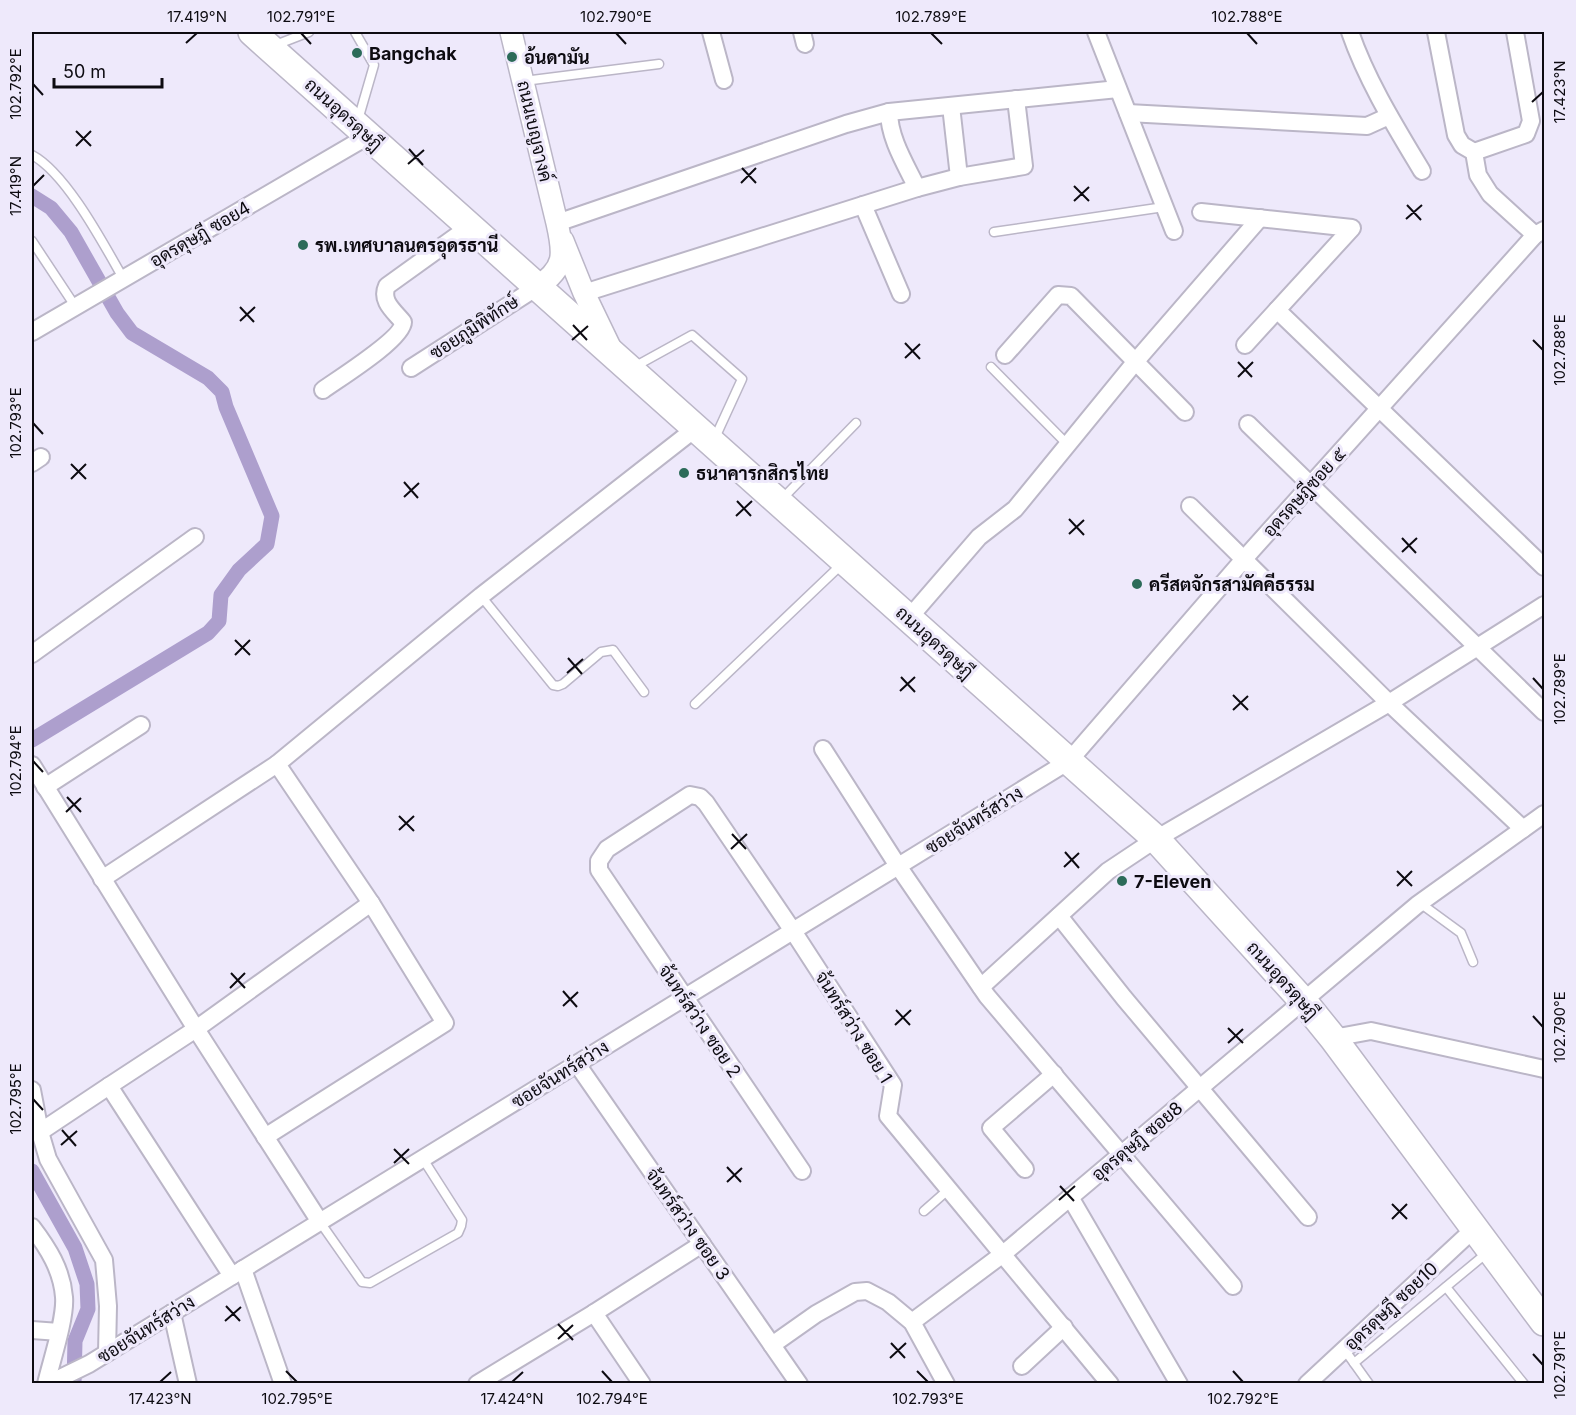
<svg xmlns="http://www.w3.org/2000/svg" width="1576" height="1415" viewBox="0 0 1576 1415" font-family="Inter,Sarabun,sans-serif">
<style>
.lines{fill:none;stroke-linecap:round;stroke-linejoin:round}
.canal{stroke:#ad9fcd;stroke-width:15}
.service-casing{stroke:#bbb6c7;stroke-width:11}
.minor-casing{stroke:#bbb6c7;stroke-width:20}
.tertiary-casing{stroke:#bbb6c7;stroke-width:24}
.primary-casing{stroke:#bbb6c7;stroke-width:30}
.service{stroke:#fff;stroke-width:8}
.minor{stroke:#fff;stroke-width:16}
.tertiary{stroke:#fff;stroke-width:21}
.primary{stroke:#fff;stroke-width:27}
.ticks{fill:none;stroke:#0d0b11;stroke-width:2}
.poi-dot{fill:#2c6b59;stroke:#eee9fb;stroke-width:2}
.labels{text-anchor:middle;dominant-baseline:central;stroke-width:6;stroke-linejoin:round;paint-order:stroke}
.poi-label{font-size:18px;font-weight:bold;fill:#0d0b11;stroke:#eee9fb;text-anchor:start}
.street-label{font-size:18px;fill:#0d0b11;stroke:#eee9fb}
.neatline{fill:none;stroke:#0d0b11;stroke-width:2}
.ticks-label{font-size:15px;text-anchor:middle;fill:#0d0b11}
</style>
<rect width="100%" height="100%" fill="#eee9fb"/>
<g class="lines">
<g class="canal">
<polyline points="32,196 51,208 71,232 117,313 132,333 208,378 222,392 226,407 272,516 267,544 239,570 221,595 219,621 208,633 32,740"/>
<polyline points="32,1171 75,1248 87,1284 88,1309 75,1341 74,1384"/>
</g>
<g class="service-casing">
<g id="service">
<polyline points="355,32 374,65 358,120"/>
<polyline points="273,46 309,32"/>
<polyline points="524,81 659,64"/>
<path d="M32,155C66,173 103,243 123,278"/>
<polyline points="994,232 1164,207"/>
<polyline points="32,241 75,306"/>
<polyline points="634,367 692,335 742,379 714,440"/>
<polyline points="991,367 1068,445"/>
<polyline points="781,500 856,423"/>
<polyline points="481,596 553,685 558,686 563,684 601,652 613,650 644,692"/>
<polyline points="695,704 842,564"/>
<polyline points="1420,903 1461,933 1473,962"/>
<polyline points="924,1211 949,1189"/>
<polyline points="320,1222 362,1282 370,1283 458,1233 461,1226 462,1220 423,1159"/>
<polyline points="1446,1287 1524,1384"/>
<polyline points="1344,1349 1369,1384"/>
<polyline points="1354,1363 1488,1252"/>
</g>
</g>
<g class="minor-casing">
<g id="minor">
<polyline points="711,32 724,80"/>
<polyline points="802,32 805,44"/>
<polyline points="1096,32 1174,231"/>
<path d="M1350,32C1367,81 1395,126 1422,171"/>
<polyline points="1436,32 1456,135 1462,145 1474,152 1478,175 1490,194 1535,235"/>
<polyline points="951,106 959,177"/>
<path d="M889,112C889,138 906,165 917,188"/>
<polyline points="1128,113 1367,126 1389,116"/>
<polyline points="1474,152 1526,134 1531,121 1515,32"/>
<polyline points="863,205 901,294"/>
<polyline points="1201,212 1352,228 1245,345"/>
<polyline points="557,223 846,124 889,112 1118,89"/>
<polyline points="584,293 917,188 959,177 1024,166 1016,99"/>
<polyline points="1277,310 1544,567"/>
<polyline points="32,332 368,136"/>
<polyline points="1005,355 1058,295 1071,296 1185,412"/>
<polyline points="411,368 537,287"/>
<path d="M323,390C338,379 403,339 403,322C394,311 380,301 387,286L469,227"/>
<polyline points="1248,424 1544,712"/>
<polyline points="32,463 41,457"/>
<polyline points="1190,506 1389,703 1523,829"/>
<polyline points="909,618 979,537 1015,509 1136,361 1260,218"/>
<polyline points="32,654 195,537"/>
<polyline points="823,749 898,866 987,996 1233,1286"/>
<polyline points="32,765 196,1029 320,1222"/>
<polyline points="45,787 141,725"/>
<polyline points="102,879 277,764"/>
<polyline points="371,903 277,764 481,596 696,428"/>
<polyline points="1059,916 1124,998 1308,1217"/>
<polyline points="981,987 1108,871 1156,839 1389,703 1544,605"/>
<polyline points="1333,1038 1371,1031 1544,1069"/>
<polyline points="577,1064 799,1384"/>
<polyline points="32,1090 40,1132 109,1086"/>
<polyline points="40,1132 48,1159 104,1260 108,1306 107,1353"/>
<polyline points="1025,1169 991,1128 1054,1074"/>
<polyline points="802,1171 599,870 599,861 607,849 690,795 700,797 706,803 793,931 893,1085 888,1116 1110,1384"/>
<polyline points="1070,1197 1179,1384"/>
<path d="M32,1227C48,1248 62,1270 64,1297C66,1318 51,1362 46,1384"/>
<polyline points="243,1269 283,1384"/>
<polyline points="232,1276 109,1086 196,1029 371,903 445,1023 265,1137"/>
<polyline points="172,1313 188,1384"/>
<polyline points="594,1313 642,1384"/>
<polyline points="912,1322 1003,1254 1417,905 1544,814"/>
<polyline points="32,1330 59,1332"/>
<polyline points="772,1345 816,1314 855,1292 867,1291 888,1302 912,1322 946,1384"/>
<polyline points="1022,1366 1064,1327"/>
<polyline points="48,1384 89,1364 1069,761 1244,559 1535,235 1544,230"/>
<polyline points="477,1384 594,1313 702,1244"/>
<polyline points="1307,1384 1475,1228"/>
</g>
</g>
<g class="tertiary-casing">
<g id="tertiary">
<path d="M511,32L557,223C564,254 566,268 537,287"/>
<polyline points="563,241 584,293 610,347"/>
</g>
</g>
<g class="primary-casing">
<polyline id="primary" points="252,32 1156,839 1303,1001 1333,1038 1544,1322"/>
</g>
<use href="#service" class="service"/>
<use href="#minor" class="minor"/>
<use href="#tertiary" class="tertiary"/>
<use href="#primary" class="primary"/>
</g>
<path class="ticks" d="M301,33L311,44M616,33L626,44M931,33L942,44M1247,33L1257,44M186,43L197,33M33,84L43,95M1532,102L1543,92M76,131L91,146M76,146L91,131M409,149L423,165M408,164L424,150M742,168L756,183M741,183L756,168M33,186L44,175M1074,186L1089,201M1074,201L1089,187M1407,205L1421,220M1406,219L1422,205M240,307L254,322M240,321L255,307M573,325L587,340M572,340L588,326M1533,340L1543,350M905,343L920,359M905,358L920,344M1238,362L1252,377M1238,377L1253,362M33,423L43,434M71,464L86,479M71,479L86,464M404,482L418,498M404,497L419,483M737,501L751,516M736,516L752,501M1069,519L1084,535M1069,534L1084,520M1402,538L1416,553M1402,552L1417,538M235,640L250,655M235,655L250,640M568,658L582,674M567,673L583,659M901,677L915,692M1533,678L1543,689M900,691L915,677M1233,695L1248,710M1233,710L1248,696M33,761L43,772M67,797L81,812M66,812L81,798M399,816L414,831M399,830L414,816M732,834L746,849M731,849L747,834M1065,852L1079,868M1064,867L1079,853M1397,871L1412,886M1397,886L1412,871M231,973L245,988M230,988L245,973M563,991L577,1007M563,1006L578,992M896,1010L910,1025M1533,1016L1543,1027M895,1025L911,1010M1228,1028L1243,1043M1228,1043L1243,1029M33,1099L43,1110M62,1130L76,1146M61,1145L77,1131M394,1149L409,1164M394,1163L409,1149M727,1167L741,1182M727,1182L742,1168M1060,1186L1074,1201M1059,1200L1075,1186M1392,1204L1407,1219M1392,1219L1407,1204M226,1306L240,1321M225,1321L241,1307M558,1324L573,1340M558,1339L573,1325M891,1343L905,1358M1533,1354L1543,1365M890,1358L906,1343M286,1371L297,1382M602,1371L612,1382M917,1371L928,1382M1233,1371L1243,1382M160,1382L171,1372M512,1382L523,1372"/>
<g class="poi-dot">
<circle cx="357" cy="53" r="6"/>
<circle cx="512" cy="57" r="6"/>
<circle cx="303" cy="245" r="6"/>
<circle cx="684" cy="473" r="6"/>
<circle cx="1137" cy="584" r="6"/>
<circle cx="1122" cy="881" r="6"/>
</g>
<g class="labels">
<g class="poi-label">
<text x="369" y="53">Bangchak</text>
<text x="524" y="57">อ้นดามัน</text>
<text x="315" y="245">รพ.เทศบาลนครอุดรธานี</text>
<text x="696" y="473">ธนาคารกสิกรไทย</text>
<text x="1149" y="584">ครีสตจักรสามัคคีธรรม</text>
<text x="1134" y="881">7-Eleven</text>
</g>
<g class="street-label">
<text transform="translate(344 114) rotate(42)">ถนนอุดรดุษฎี</text>
<text transform="translate(535 131) rotate(77)">ถนนเบญจางค์</text>
<text transform="translate(200 234) rotate(-30)">อุดรดุษฎี ซอย4</text>
<text transform="translate(474 327) rotate(-33)">ซอยภูมิพิทักษ์</text>
<text transform="translate(1304 492) rotate(-48)">อุดรดุษฎีซอย ๕</text>
<text transform="translate(935 642) rotate(42)">ถนนอุดรดุษฎี</text>
<text transform="translate(974 820) rotate(-32)">ซอยจันทร์สว่าง</text>
<text transform="translate(1283 980) rotate(48)">ถนนอุดรดุษฎี</text>
<text transform="translate(700 1021) rotate(56)">จ้นทร์สว่าง ซอย 2</text>
<text transform="translate(854 1027) rotate(58)">จ้นทร์สว่าง ซอย 1</text>
<text transform="translate(560 1074) rotate(-32)">ซอยจันทร์สว่าง</text>
<text transform="translate(1137 1141) rotate(-40)">อุดรดุษฎี ซอย8</text>
<text transform="translate(688 1224) rotate(55)">จ้นทร์สว่าง ซอย 3</text>
<text transform="translate(1391 1306) rotate(-43)">อุดรดุษฎี ซอย10</text>
<text transform="translate(146 1329) rotate(-32)">ซอยจันทร์สว่าง</text>
</g>
</g>
<rect width="1576" height="1415" fill="none" stroke="#eee9fb" stroke-width="66"/>
<path d="M54 78v9h108v-9" fill="none" stroke="#0d0b11" stroke-width="3"/>
<text x="63" y="78" font-size="18" fill="#0d0b11" stroke="#eee9fb" stroke-width="4.5" paint-order="stroke">50 m</text>
<rect x="33" y="33" width="1510" height="1349" class="neatline"/>
<g class="ticks-label">
<text x="197" y="22">17.419°N</text>
<text x="301" y="22">102.791°E</text>
<text x="616" y="22">102.790°E</text>
<text x="931" y="22">102.789°E</text>
<text x="1247" y="22">102.788°E</text>
<text transform="translate(16 84) rotate(-90)" y="5">102.792°E</text>
<text transform="translate(1560 92) rotate(-90)" y="5">17.423°N</text>
<text transform="translate(16 186) rotate(-90)" y="5">17.419°N</text>
<text transform="translate(1560 350) rotate(-90)" y="5">102.788°E</text>
<text transform="translate(16 423) rotate(-90)" y="5">102.793°E</text>
<text transform="translate(1560 689) rotate(-90)" y="5">102.789°E</text>
<text transform="translate(16 761) rotate(-90)" y="5">102.794°E</text>
<text transform="translate(1560 1027) rotate(-90)" y="5">102.790°E</text>
<text transform="translate(16 1099) rotate(-90)" y="5">102.795°E</text>
<text transform="translate(1560 1365) rotate(-90)" y="5">102.791°E</text>
<text x="160" y="1404">17.423°N</text>
<text x="297" y="1404">102.795°E</text>
<text x="512" y="1404">17.424°N</text>
<text x="612" y="1404">102.794°E</text>
<text x="928" y="1404">102.793°E</text>
<text x="1243" y="1404">102.792°E</text>
</g>
</svg>
